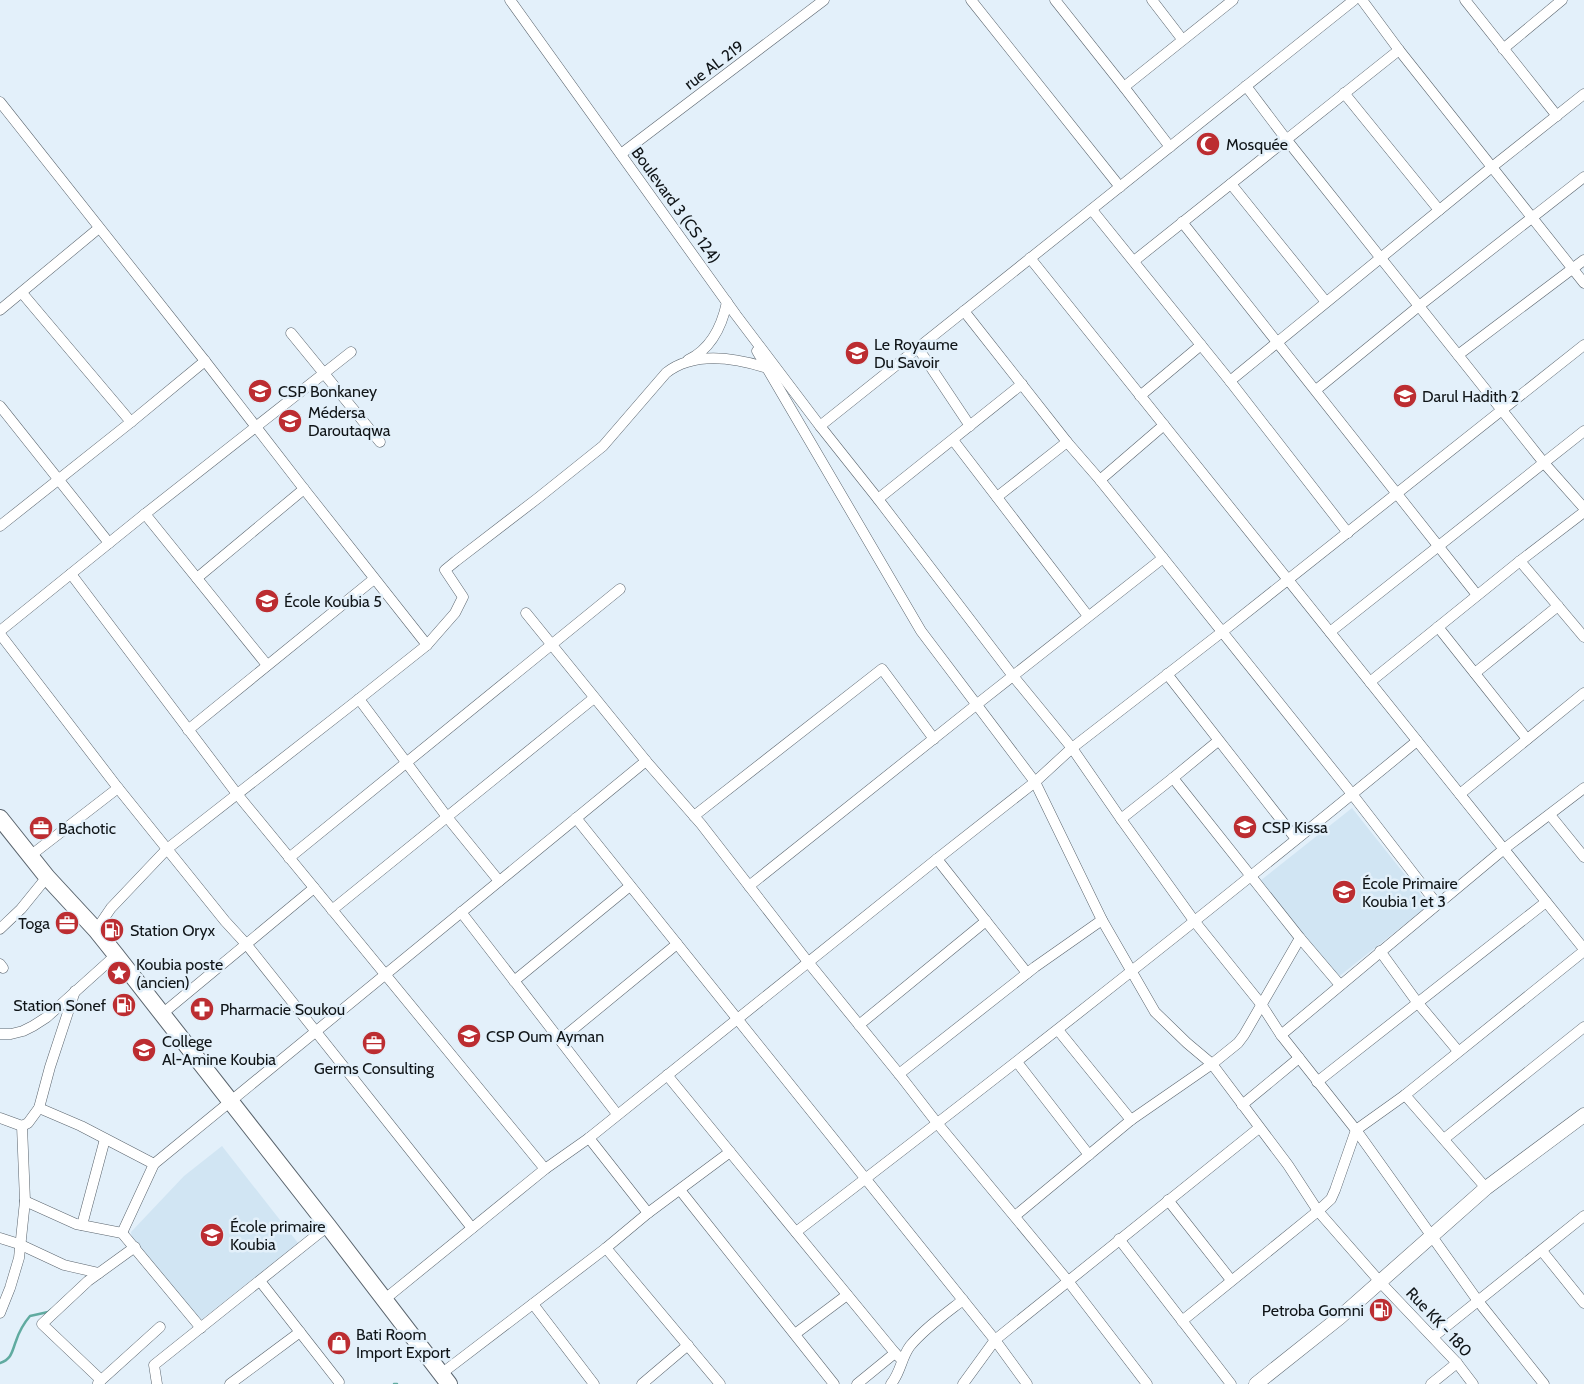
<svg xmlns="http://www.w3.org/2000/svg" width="1584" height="1384" viewBox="0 0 1584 1384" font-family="Cabin,sans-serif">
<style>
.built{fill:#d1e5f3}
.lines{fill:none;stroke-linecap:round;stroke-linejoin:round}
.stream{stroke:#60aba0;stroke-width:2.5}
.street-casing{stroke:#5a646d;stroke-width:11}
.secondary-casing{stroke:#5a646d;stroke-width:15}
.primary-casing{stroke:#5a646d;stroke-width:18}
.street{stroke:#fff;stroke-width:10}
.secondary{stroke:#fff;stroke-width:14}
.primary{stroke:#fff;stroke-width:16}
.labels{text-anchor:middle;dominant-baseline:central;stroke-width:5;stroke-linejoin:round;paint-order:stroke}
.street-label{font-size:16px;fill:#101518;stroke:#e3f0fa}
.poi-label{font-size:16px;fill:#101518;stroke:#e3f0fa;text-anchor:start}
</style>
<rect width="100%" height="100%" fill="#e3f0fa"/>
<g class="built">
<polygon points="1352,808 1429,905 1337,978 1260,881"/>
<polygon points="222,1146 298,1243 201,1320 132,1238 131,1232 184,1176"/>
</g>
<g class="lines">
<g class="stream">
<path d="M0,1363C12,1359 12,1351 16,1341C19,1332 24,1323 30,1316L48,1312L52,1309"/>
<polyline points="394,1384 397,1384"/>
</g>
<g class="street-casing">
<g id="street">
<polyline points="510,0 736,315 820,426 878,499 1013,676 1072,748 1121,819 1195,922 1261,1004 1281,1035 1356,1130 1478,1301 1544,1384"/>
<polyline points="971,0 1120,187"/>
<polyline points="1055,0 1124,87 1170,147"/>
<polyline points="1152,0 1182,39"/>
<polyline points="1362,0 1399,50 1584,283"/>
<polyline points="1465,0 1557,116"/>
<polyline points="1503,49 1562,0"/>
<polyline points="1246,86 1286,139 1544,463 1584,508"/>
<polyline points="1124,87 1233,0"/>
<polyline points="1344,93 1439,210"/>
<polyline points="0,102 205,361 304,489 427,645"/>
<polyline points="621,154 824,0"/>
<polyline points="1231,184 1326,302"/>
<polyline points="1092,210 1230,381 1348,533"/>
<polyline points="1182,222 1477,595"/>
<polyline points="1030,258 1584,949"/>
<polyline points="1134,261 1399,50"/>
<polyline points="22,293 131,422"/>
<polyline points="0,310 99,228"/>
<polyline points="964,311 1067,442 1100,480 1163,558 1352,794 1437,904"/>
<polyline points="291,333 380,442"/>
<polyline points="918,348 970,426"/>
<polyline points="757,351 921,631 1035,782 1102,920 1155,1012 1187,1043 1212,1064 1288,1165 1318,1211 1381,1283 1457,1363 1473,1384"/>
<polyline points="1458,355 1584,260"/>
<path d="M688,360C711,349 722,326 727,302"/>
<polyline points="1230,381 1492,167 1584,94"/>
<polyline points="1316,390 1419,306 1584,177"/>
<polyline points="1140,396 1201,345"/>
<polyline points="0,406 109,543"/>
<polyline points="820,426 1354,0"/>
<polyline points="953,440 1088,616"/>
<polyline points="1100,480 1164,425"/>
<polyline points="997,497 1067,442"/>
<polyline points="878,499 1022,384"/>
<polyline points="145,514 267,665"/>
<polyline points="0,526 131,422 205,361"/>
<polyline points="1520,561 1584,637"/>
<polyline points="71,574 237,794 545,1169"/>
<polyline points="197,578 304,489"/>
<polyline points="526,613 646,761 701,824 808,962 899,1074 937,1123 1068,1281 1147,1384"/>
<polyline points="1438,627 1527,739"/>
<polyline points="0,631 145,514 351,352"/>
<polyline points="1330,632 1584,431"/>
<polyline points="0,634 118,788 225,921 247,945 472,1228"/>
<polyline points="1475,673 1558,606"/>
<polyline points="1167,674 1296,839"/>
<polyline points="1370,682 1520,561 1584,512"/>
<polyline points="359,699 447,817 499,881"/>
<polyline points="188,730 374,579"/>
<polyline points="1173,778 1300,938 1340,985"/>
<polyline points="1460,794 1584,693"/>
<polyline points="1550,815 1584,857"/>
<polyline points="694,816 882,669 934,739"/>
<polyline points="576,818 995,1340 1027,1384"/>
<polyline points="1121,819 1173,778 1218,741"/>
<polyline points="30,856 118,788"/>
<polyline points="289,858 620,589"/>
<polyline points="937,859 1027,973"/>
<polyline points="749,886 976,705 1163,558"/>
<polyline points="332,910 594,698"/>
<polyline points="461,912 617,1114"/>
<polyline points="0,929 21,909 47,877"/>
<path d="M96,930L111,908L167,849L359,699L427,645L455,613L463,597L445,570L456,561L538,498L603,446L666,373C695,350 737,358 770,369"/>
<polyline points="1380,951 1417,1002 1458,1051"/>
<polyline points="0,964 3,968"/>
<polyline points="514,981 630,886"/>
<polyline points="162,1014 314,888"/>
<polyline points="859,1025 986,921"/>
<polyline points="1058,1030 1131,1120"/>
<polyline points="0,1034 11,1034 23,1031 33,1026 47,1017 116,955"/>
<polyline points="1281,1035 1504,849 1584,788"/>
<polyline points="560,1040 677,944"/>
<polyline points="1017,1062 1089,1155"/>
<polyline points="899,1074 1035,967 1102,920"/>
<polyline points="1317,1082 1546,902"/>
<polyline points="1405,1095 1486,1188"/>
<polyline points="1242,1105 1299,1058"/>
<polyline points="39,1108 81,1126 154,1164"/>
<polyline points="0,1118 22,1126"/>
<polyline points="589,1138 648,1213"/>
<polyline points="1444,1139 1584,1027"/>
<polyline points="730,1152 895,1353 902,1360"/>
<polyline points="680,1190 834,1384"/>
<polyline points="1168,1200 1231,1280"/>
<polyline points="25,1201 76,1224 122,1233 201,1328"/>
<polyline points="1015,1216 1131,1120 1212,1064 1238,1043 1244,1035 1300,938"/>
<polyline points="82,1225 105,1139"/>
<path d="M796,1232C1005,1072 1213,909 1417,741"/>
<polyline points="122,1233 154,1164 646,761"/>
<polyline points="0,1238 19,1244 64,1265 99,1273"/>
<polyline points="1119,1239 1231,1384"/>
<polyline points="606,1248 720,1384"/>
<polyline points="1542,1251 1584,1303"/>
<polyline points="260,1281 339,1382"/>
<polyline points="385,1299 545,1169 589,1138 937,859 1035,782 1072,748 1222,632 1584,345"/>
<polyline points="533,1304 594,1384"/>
<polyline points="0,1313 10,1288 19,1258 25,1201 22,1126 28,1123 39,1108 50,1067 75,991"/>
<polyline points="1182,1321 1318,1211 1331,1199 1335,1190 1356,1130 1405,1095 1584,951"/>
<polyline points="795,1334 847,1295"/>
<polyline points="1433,1337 1584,1216"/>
<polyline points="441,1374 606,1248 648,1213 730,1152 667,1075"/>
<polyline points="101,1380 42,1324 88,1281 135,1247"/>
<polyline points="98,1383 160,1327"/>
<polyline points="157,1384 154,1365 328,1226"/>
<polyline points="230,1384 300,1332"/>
<polyline points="642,1384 688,1345"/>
<polyline points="857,1384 895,1353"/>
<path d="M891,1384C901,1372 901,1358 910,1346C925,1328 945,1314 963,1300"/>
<polyline points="963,1384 995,1340 1259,1128"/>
<polyline points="1431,1384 1457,1363"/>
</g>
</g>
<g class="secondary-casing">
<polyline id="secondary" points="1256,1384 1339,1318 1486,1188 1584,1115"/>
</g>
<g class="primary-casing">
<polyline id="primary" points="0,818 47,877 96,930 116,955 328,1226 449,1384"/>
</g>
<use href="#street" class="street"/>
<use href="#secondary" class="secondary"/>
<use href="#primary" class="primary"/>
</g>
<defs>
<g id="mosque-disc" transform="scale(1.25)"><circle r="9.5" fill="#bc2d31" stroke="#e3f0fa"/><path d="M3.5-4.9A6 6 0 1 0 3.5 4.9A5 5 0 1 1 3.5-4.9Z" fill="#fff"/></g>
<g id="school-disc" transform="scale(1.25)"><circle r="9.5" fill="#bc2d31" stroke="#e3f0fa"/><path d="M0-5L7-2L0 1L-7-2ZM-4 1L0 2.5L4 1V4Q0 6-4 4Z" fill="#fff"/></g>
<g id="office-disc" transform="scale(1.25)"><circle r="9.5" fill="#bc2d31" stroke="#e3f0fa"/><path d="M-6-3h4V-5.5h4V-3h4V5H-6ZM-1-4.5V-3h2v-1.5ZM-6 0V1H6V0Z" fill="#fff"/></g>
<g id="fuel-disc" transform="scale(1.25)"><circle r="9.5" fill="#bc2d31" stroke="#e3f0fa"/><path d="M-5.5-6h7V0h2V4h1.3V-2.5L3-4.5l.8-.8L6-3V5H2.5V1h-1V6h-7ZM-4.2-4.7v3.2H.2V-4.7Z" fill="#fff"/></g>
<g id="sight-disc" transform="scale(1.25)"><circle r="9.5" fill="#bc2d31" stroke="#e3f0fa"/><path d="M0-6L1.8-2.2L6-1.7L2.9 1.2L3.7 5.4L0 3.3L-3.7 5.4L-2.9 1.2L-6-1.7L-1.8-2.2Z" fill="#fff"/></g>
<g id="pharmacy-disc" transform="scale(1.25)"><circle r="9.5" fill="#bc2d31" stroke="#e3f0fa"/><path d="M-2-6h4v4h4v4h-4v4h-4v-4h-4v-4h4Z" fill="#fff"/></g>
<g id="university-disc" transform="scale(1.25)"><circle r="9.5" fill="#bc2d31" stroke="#e3f0fa"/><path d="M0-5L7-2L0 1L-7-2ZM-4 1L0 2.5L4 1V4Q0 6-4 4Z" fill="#fff"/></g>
<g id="shop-disc" transform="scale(1.25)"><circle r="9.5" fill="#bc2d31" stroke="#e3f0fa"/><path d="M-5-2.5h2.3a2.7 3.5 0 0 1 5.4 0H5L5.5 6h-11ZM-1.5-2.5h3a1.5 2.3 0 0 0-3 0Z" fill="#fff"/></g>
</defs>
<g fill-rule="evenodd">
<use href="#mosque-disc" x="1208" y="144"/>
<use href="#school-disc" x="857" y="353"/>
<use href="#school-disc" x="260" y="391"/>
<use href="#school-disc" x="1405" y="396"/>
<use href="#school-disc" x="290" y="421"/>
<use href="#school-disc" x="267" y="601"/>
<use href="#school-disc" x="1245" y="827"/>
<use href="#office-disc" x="41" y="828"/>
<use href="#school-disc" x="1344" y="892"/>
<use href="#office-disc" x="67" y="923"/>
<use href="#fuel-disc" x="112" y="930"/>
<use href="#sight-disc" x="119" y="973"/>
<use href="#fuel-disc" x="124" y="1005"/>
<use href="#pharmacy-disc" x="202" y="1009"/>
<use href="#school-disc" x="469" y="1036"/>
<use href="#office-disc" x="374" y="1043"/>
<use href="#university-disc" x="144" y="1050"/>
<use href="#school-disc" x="212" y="1235"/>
<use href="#fuel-disc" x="1381" y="1310"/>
<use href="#shop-disc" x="339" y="1343"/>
</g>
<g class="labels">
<g class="street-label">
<text transform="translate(714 65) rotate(-37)">rue AL 219</text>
<text transform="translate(676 205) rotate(54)">Boulevard 3 (CS 124)</text>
<text transform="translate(1439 1322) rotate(47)">Rue KK - 180</text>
</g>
<g class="poi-label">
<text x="1226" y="144">Mosquée</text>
<text x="874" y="344">Le Royaume<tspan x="874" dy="18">Du Savoir</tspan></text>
<text x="278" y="391">CSP Bonkaney</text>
<text x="1422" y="396">Darul Hadith 2</text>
<text x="308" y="412">Médersa<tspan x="308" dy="18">Daroutaqwa</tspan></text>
<text x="284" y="601">École Koubia 5</text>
<text x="1262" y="827">CSP Kissa</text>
<text x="58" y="828">Bachotic</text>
<text x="1362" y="883">École Primaire<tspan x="1362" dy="18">Koubia 1 et 3</tspan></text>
<text x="50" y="923" text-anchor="end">Toga</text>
<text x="130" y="930">Station Oryx</text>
<text x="136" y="964">Koubia poste<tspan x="136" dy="18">(ancien)</tspan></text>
<text x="106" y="1005" text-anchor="end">Station Sonef</text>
<text x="220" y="1009">Pharmacie Soukou</text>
<text x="486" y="1036">CSP Oum Ayman</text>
<text x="162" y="1041">College<tspan x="162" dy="18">Al-Amine Koubia</tspan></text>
<text x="374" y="1068" text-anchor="middle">Germs Consulting</text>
<text x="230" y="1226">École primaire<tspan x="230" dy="18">Koubia</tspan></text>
<text x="1364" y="1310" text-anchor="end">Petroba Gomni</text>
<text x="356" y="1334">Bati Room<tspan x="356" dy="18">Import Export</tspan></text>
</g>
</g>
</svg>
